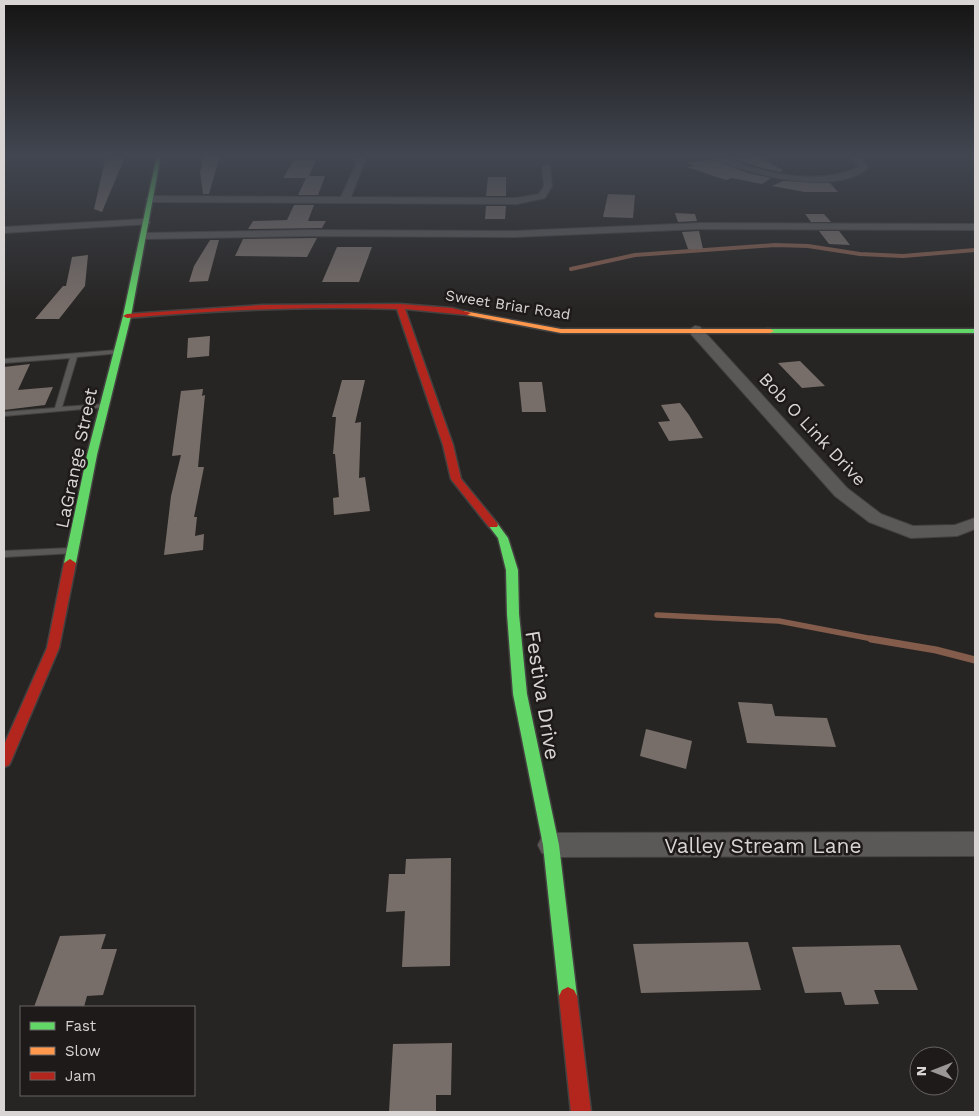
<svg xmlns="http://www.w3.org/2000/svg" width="979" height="1116" viewBox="0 0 979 1116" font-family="'Work Sans',sans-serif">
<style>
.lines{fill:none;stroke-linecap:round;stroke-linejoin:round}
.stream-far2{stroke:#845c4c;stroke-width:4}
.stream-far1{stroke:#845c4c;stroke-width:5.5}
.stream{stroke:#845c4c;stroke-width:7}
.building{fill:#786e69}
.lane-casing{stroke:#444241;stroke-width:2}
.street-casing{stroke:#444241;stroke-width:2}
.fast-casing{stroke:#444241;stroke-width:3}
.slow-casing{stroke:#444241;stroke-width:3}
.jam-casing{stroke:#444241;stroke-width:3}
.lane{fill:#5b5958;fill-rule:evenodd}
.street{fill:#5b5958;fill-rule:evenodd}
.fast{fill:#63d668;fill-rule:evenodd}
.slow{fill:#ff974d;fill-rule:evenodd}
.jam{fill:#b3261e;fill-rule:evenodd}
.labels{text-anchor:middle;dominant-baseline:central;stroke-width:5;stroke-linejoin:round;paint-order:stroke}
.far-street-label{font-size:15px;fill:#d8d5d4;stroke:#1e1a19}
.street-label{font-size:18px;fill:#d8d5d4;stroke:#1e1a19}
.near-street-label{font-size:21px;fill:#d8d5d4;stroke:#1e1a19}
</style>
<rect width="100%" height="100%" fill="#272523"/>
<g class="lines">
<polyline class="stream-far2" points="571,269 635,255 775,245 808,246 860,254 903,256 975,250"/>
<polyline class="stream-far1" points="657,615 779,621 878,640"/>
<polyline class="stream" points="871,639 936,650 975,660"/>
</g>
<g class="building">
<polygon points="201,155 220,155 209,194 203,194 200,172 202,165"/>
<polygon points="758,157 783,170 780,172 762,168 734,159"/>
<polygon points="124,159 102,212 94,209 105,160"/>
<polygon points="294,160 316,160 309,176 325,176 318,195 298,195 306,178 283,178"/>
<polygon points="712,160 748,173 771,178 762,184 732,178 726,180 687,167 695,166 687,163"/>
<polygon points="488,177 506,177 506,196 486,196"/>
<polygon points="783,181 830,183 838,192 805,192 772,186"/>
<polygon points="608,194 635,195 633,218 603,217"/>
<polygon points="294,205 314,205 308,221 326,221 322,228 248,229 253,221 287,220"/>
<polygon points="486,206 506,206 505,219 485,219"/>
<polygon points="675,213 695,214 697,221 678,222"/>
<polygon points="805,214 824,214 831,222 811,222"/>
<polygon points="699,231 703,249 688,249 682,232"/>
<polygon points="819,231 839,231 850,245 829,244"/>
<polygon points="317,238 307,257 235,256 243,239"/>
<polygon points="210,240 219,240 208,281 189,282 194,266"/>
<polygon points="337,247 372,247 359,282 322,282"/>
<polygon points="88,255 85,286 59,319 35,319 63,286 66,286 72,257"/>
<polygon points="210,336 209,356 187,358 188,338"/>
<polygon points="800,361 825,386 802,388 778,363"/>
<polygon points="30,364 18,390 53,387 45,405 4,410 4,367"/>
<polygon points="342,380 365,380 355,423 361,422 359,478 365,477 370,511 334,515 333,498 339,497 335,454 333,454 336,417 332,417"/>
<polygon points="519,382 542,382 546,412 522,412"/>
<polygon points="203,389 202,396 205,395 198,467 204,467 194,517 197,517 195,536 204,534 203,550 164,555 171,496 181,455 172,456 181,391"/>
<polygon points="680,403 689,415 703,438 669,441 658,422 670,421 661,405"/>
<polygon points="738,702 772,704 775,716 827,718 836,747 747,743"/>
<polygon points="646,729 692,741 686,769 640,756"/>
<polygon points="451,858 450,966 402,967 405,911 386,912 389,874 405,874 406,859"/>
<polygon points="106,934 101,949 117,949 103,995 87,996 84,1007 34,1007 60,936"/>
<polygon points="748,942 761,990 641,993 633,944"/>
<polygon points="900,945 918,990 874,990 879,1004 845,1005 841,992 805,993 792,947"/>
<polygon points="452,1043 451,1095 436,1095 436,1112 389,1112 393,1044"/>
</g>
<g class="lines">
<g class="lane-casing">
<g id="lane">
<polygon points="118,350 121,352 120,353 77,357 62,407 104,404 107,406 106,407 4,416 4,412 55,408 70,358 4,363 4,359"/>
<polygon points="71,548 75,551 74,553 4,557 4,551"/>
</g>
</g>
<g class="street-casing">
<g id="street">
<polygon points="354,155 359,155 365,161 351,197 517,198 539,194 544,186 542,167 546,164 550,167 552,186 545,198 517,204 151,202 146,199 151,196 341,197 357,162 352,157"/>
<path d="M707,155C722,155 734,161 748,166C784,177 824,183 859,167L850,155H858L868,168C839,194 768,178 735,167C726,164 714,161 707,155Z"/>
<polygon points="145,219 150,222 149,224 4,233 4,227"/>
<polygon points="700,223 975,224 975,230 700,229 515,237 311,236 144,239 139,236 144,233 311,230 515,231"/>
<polygon points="695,326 700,327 847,488 881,514 913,526 955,525 975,518 975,529 957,536 911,538 869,522 835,496 690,333 689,330"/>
<polygon points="975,832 975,856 551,857 542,853 538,845 542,837 551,833"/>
</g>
</g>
<g class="fast-casing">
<g id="fast">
<polygon points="157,155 161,155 131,316 97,455 76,563 70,567 64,563 87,455 123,316"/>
<polygon points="767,329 975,329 975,333 770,333 766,331"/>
<polygon points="493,522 497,523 508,538 518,570 519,614 527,694 559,845 577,996 574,1002 568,1005 562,1002 559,996 543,845 513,694 507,614 506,570 498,538 488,525"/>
</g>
</g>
<g class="slow-casing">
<polygon id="slow" points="464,311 561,329 770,329 774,331 770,333 561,333 467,315 463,313"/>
</g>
<g class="jam-casing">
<g id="jam">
<path d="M400,304L452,308L471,313L467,315L405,309L453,445L461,479L497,523L498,525L497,527H489L451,479L443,445L397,309C307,306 217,310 127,318L123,316L127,314L263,305Z"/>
<polygon points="70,559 76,563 59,648 11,761 9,765 4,767 4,745 47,648 64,563"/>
<polygon points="568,987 574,990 577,996 591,1112 571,1112 559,996 562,990"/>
</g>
</g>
<use href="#lane" class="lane"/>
<use href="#street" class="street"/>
<use href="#fast" class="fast"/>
<use href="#slow" class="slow"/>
<use href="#jam" class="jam"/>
</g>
<linearGradient id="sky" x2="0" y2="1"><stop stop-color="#151413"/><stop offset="0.5" stop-color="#414650"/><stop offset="1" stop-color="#414650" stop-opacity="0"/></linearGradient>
<rect width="979" height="311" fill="url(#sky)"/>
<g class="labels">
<g class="far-street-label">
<text transform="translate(508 305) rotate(9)">Sweet Briar Road</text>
</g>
<g class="street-label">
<text transform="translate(813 429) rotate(47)">Bob O Link Drive</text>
<text transform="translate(76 458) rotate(-78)">LaGrange Street</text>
</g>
<g class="near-street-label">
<text transform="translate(543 695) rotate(81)">Festiva Drive</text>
<text x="763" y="845">Valley Stream Lane</text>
</g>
</g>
<rect width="979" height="1116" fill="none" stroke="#d8d5d4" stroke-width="10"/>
<rect x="20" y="1006" width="175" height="90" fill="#1e1a19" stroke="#686564"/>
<rect x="30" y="1022" width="25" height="8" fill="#63d668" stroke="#686564"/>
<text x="65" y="1031" font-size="15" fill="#d8d5d4">Fast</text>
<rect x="30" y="1047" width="25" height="8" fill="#ff974d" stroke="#686564"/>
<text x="65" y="1056" font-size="15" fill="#d8d5d4">Slow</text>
<rect x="30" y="1072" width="25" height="8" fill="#b3261e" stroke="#686564"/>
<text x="65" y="1081" font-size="15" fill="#d8d5d4">Jam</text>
<g transform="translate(934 1071) rotate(270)"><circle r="24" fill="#1e1a19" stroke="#686564"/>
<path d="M0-4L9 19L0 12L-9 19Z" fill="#9a9796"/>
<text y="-8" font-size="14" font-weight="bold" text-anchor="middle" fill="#d8d5d4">N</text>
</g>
</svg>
